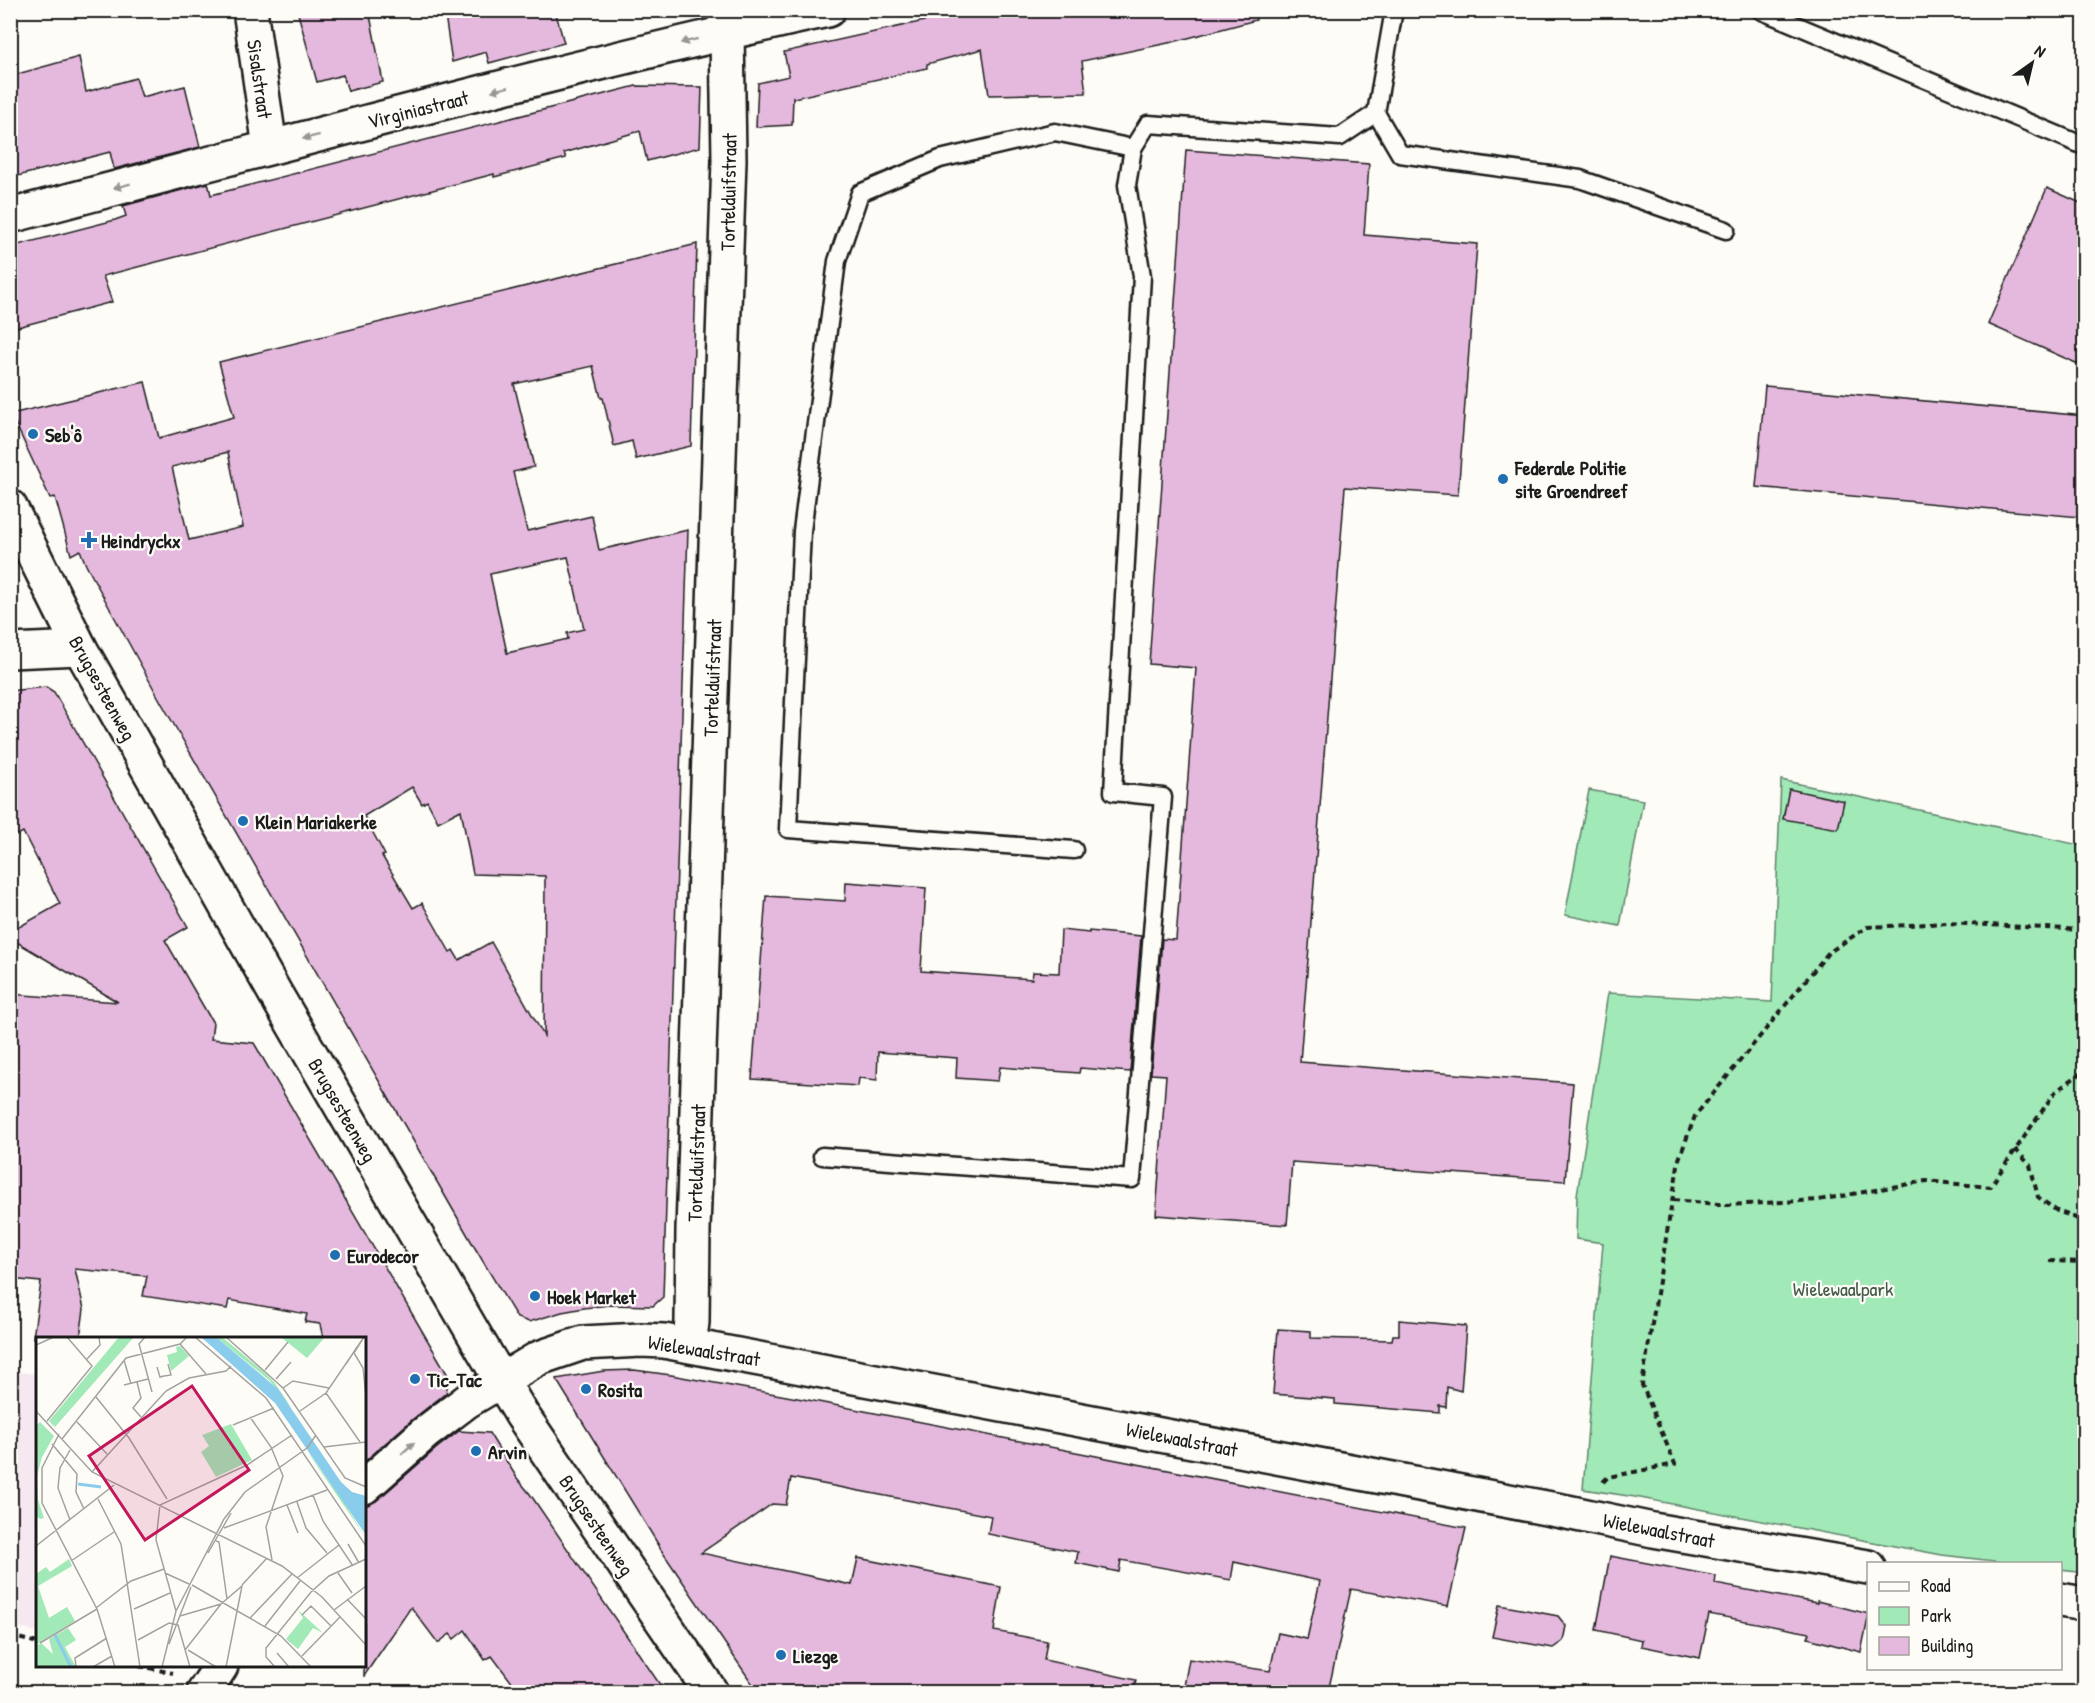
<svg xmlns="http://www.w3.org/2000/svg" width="2095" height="1703" viewBox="0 0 2095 1703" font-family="'Patrick Hand',sans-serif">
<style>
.built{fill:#f6e8f0}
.green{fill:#a1e9b7;stroke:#5e826a;stroke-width:1.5}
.building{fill:#e5b9de;stroke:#1c1c1c;stroke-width:1.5;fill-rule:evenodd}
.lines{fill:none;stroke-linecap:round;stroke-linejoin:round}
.service-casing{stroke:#1c1c1c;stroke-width:21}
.minor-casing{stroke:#1c1c1c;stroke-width:38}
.tertiary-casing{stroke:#1c1c1c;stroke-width:38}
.path{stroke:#1c1c1c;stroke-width:4;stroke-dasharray:6 4.5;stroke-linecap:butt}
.service{stroke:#fdfcf7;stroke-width:16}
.minor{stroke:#fdfcf7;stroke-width:33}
.tertiary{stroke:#fdfcf7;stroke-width:33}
.oneway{fill:#989794}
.poi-dot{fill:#1f6fb2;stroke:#fdfcf7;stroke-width:2}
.labels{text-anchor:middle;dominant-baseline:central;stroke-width:4.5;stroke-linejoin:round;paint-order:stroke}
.street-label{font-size:20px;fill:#1c1c1c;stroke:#fdfcf7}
.poi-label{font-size:20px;font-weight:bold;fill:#1c1c1c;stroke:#fdfcf7;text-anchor:start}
.park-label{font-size:20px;fill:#445a4a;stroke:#fdfcf7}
.inset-river{fill:none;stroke:#89cceb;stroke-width:3}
.inset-road{fill:none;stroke:#a3a29f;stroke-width:1.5}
.view{fill:#c2185b;fill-opacity:0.15;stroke:#c2185b;stroke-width:3}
.inset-edge{fill:none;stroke:#1c1c1c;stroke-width:3}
</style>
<rect width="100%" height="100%" fill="#fdfcf7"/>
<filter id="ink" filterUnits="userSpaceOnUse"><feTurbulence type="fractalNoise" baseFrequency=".0167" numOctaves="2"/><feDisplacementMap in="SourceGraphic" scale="12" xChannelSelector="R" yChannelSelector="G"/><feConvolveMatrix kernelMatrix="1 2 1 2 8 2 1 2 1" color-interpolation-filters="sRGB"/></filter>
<g filter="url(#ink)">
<polygon class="built" points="11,1371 37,1374 37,1632 11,1626"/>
<g class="green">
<polygon points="1781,780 2084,846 2084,1573 2061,1570 2060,1564 2011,1563 1942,1555 1635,1497 1583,1489 1603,1243 1576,1239 1577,1195 1608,993 1772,1002"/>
<polygon points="1589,790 1643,800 1620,926 1565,915"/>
</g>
<g class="building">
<polygon points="297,10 369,10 383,82 348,91 343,75 317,82"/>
<polygon points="464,10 555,10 564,43 489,63 486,52 452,62 445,15"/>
<polygon points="974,10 1254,10 1256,20 1173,42 1082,61 1086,93 989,95 982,49 927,64 927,68 794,98 793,97 792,125 756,127 758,83 789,76 784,52"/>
<polygon points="79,57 86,92 136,78 142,97 185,86 200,147 114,169 110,152 10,178 10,76"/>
<polygon points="636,86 702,87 700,147 647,161 640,131 564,153 566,158 494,177 494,174 103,276 112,302 10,329 10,247 115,220 126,216 123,206 208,183 211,195"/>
<polygon points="1186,150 1369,164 1364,235 1477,244 1458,495 1345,487 1300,1062 1573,1083 1565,1181 1292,1162 1287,1225 1156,1215 1166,1075 1151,1074 1162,939 1176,940 1196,668 1149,664"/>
<polygon points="2047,188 2085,205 2085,367 1988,324"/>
<path d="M697,244L691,446L636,459L632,441L614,446L603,398H601L593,366L514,384L534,467L513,472L527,531L592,516L599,550L688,530L663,1297L653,1306L609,1305L584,1308L562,1312L529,1322L517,1318L475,1248L161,702L86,565L80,550L71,555L55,497L50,498L11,414L145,382L159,438L234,417L219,362ZM228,452L243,527L189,540L172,467ZM568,557L584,629L567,633L568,639L507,653L490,574ZM412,787L422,804L427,801L438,822L461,810L473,874L545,876L544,1036L491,942L459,960L453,950L450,952L422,903L413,908L382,856L385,855L364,816Z"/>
<polygon points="1765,386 2085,416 2085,472 2080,517 1756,487"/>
<polygon points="46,687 54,692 188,927 165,940 213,1023 211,1039 254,1043 449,1377 446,1393 413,1419 364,1462 364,1338 323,1338 320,1324 305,1322 307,1314 229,1300 227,1309 143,1296 147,1276 75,1269 84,1309 80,1338 33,1338 41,1282 10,1279 10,994 118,1002 10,938 10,932 60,904 23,832 10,839 10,691"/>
<polygon points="1789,789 1844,801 1838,829 1783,819"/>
<polygon points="846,882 926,888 921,971 1032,979 1033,972 1059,973 1061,930 1089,933 1089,931 1141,936 1130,1072 1080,1068 1079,1073 1000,1067 998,1081 956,1078 957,1058 878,1052 877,1080 859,1078 858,1086 752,1079 766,896 845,901"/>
<polygon points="1399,1320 1466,1326 1461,1391 1447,1387 1446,1407 1440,1406 1440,1413 1335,1404 1335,1399 1273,1394 1278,1329 1311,1331 1311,1338 1392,1340 1393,1335 1399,1335"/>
<polygon points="634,1370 671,1375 808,1400 1466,1528 1448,1606 1351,1589 1328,1692 1183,1692 1189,1659 1270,1671 1278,1633 1307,1639 1320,1581 1234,1562 1231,1580 1121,1560 1119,1572 1076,1563 1078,1552 988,1534 991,1516 791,1478 786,1505 772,1504 701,1553 852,1585 858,1558 1001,1587 994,1631 1047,1641 1044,1660 1136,1680 1134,1692 758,1692 657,1544 658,1544 556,1379 604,1371"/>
<polygon points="459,1431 489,1433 517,1478 530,1494 665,1692 519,1692 492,1656 485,1660 465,1630 454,1639 450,1634 438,1643 411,1607 364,1676 364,1505 376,1501 437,1448"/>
<polygon points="1610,1556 1716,1576 1715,1584 1817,1603 1817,1601 1869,1614 1861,1652 1808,1638 1810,1633 1709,1614 1700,1658 1641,1646 1642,1640 1596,1630"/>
<polygon points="1499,1605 1558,1616 1566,1626 1563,1641 1553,1648 1492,1637"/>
</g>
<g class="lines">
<g class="service-casing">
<g id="service">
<polyline points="1760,10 2084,146"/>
<polyline points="1376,113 1400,154 1580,179 1726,230"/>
<polyline points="1074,850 788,829 802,531 837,261 860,193 940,159 1055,132 1133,148"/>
<polyline points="822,1156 1132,1179 1163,797 1113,792 1142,276 1127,185 1133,148 1148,124 1340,137 1376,113 1394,10"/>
</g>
</g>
<g class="minor-casing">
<g id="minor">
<polyline points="250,10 270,147"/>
<path d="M10,216C282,145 553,70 828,10"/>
<polyline points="10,651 80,648"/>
<polyline points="689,1345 692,1322 693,1230 729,160 727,32 724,10"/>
<polyline points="364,1487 425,1433 467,1401 539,1358 583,1343 641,1340 664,1341 1567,1512 1653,1530 1868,1567"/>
<polyline points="2060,1600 2084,1604"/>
<polyline points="204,1692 221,1666"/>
</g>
</g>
<g class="tertiary-casing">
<polyline id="tertiary" points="10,507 80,648 275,993 478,1341 522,1415 711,1692"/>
</g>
<g class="path">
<polyline points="2015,1149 2030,1165 2038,1197 2057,1211 2076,1218 2084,1226"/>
<polyline points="1673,1200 1728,1205 1819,1200 1926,1181 1990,1187 2055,1092 2084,1071"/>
<polyline points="2049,1261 2084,1262"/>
<polyline points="1603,1482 1608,1477 1675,1464 1642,1385 1679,1159 1695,1116 1828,953 1867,927 1948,923 2084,930"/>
<polyline points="10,1636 38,1643"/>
<polyline points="139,1666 173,1673"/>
</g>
<use href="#service" class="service"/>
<use href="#minor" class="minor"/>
<use href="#tertiary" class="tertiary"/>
</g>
<defs><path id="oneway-solid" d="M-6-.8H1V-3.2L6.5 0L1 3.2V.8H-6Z" transform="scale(1.5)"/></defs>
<g class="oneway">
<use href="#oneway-solid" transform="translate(689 41) rotate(166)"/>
<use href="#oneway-solid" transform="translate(500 89) rotate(166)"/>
<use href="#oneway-solid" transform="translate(311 137) rotate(166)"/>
<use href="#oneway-solid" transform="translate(122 186) rotate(165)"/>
<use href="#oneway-solid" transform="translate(408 1448) rotate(-42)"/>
</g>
</g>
<g class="poi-dot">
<circle cx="33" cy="434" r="6"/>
<circle cx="1503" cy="479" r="6"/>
<path d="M86 531h6v6h6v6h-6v6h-6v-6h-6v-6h6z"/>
<circle cx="243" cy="821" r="6"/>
<circle cx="335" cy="1255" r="6"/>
<circle cx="535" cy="1296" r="6"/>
<circle cx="415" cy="1379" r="6"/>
<circle cx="586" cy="1389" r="6"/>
<circle cx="476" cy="1451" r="6"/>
<circle cx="781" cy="1655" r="6"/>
</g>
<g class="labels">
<g class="street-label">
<text transform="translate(260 79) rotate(82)">Sisalstraat</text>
<text transform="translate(418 109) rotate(-14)">Virginiastraat</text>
<text transform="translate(728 192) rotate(-89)">Tortelduifstraat</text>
<text transform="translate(712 678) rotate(-88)">Tortelduifstraat</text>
<text transform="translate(103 688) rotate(61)">Brugsesteenweg</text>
<text transform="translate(343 1110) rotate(60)">Brugsesteenweg</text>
<text transform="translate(696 1163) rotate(-88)">Tortelduifstraat</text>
<text transform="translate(704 1350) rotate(9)">Wielewaalstraat</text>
<text transform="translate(1182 1439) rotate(11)">Wielewaalstraat</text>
<text transform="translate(597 1525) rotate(56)">Brugsesteenweg</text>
<text transform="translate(1659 1530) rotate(11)">Wielewaalstraat</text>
</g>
<g class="poi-label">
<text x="45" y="434">Seb'ô</text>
<text x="1515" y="467">Federale Politie<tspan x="1515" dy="23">site Groendreef</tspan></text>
<text x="101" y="540">Heindryckx</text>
<text x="255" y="821">Klein Mariakerke</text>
<text x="347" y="1255">Eurodecor</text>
<text x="547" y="1296">Hoek Market</text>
<text x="427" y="1379">Tic-Tac</text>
<text x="598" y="1389">Rosita</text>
<text x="488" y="1451">Arvin</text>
<text x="793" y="1655">Liezge</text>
</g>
<g class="park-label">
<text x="1843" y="1288">Wielewaalpark</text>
</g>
</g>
<g transform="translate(36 1337)">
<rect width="330" height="330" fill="#fdfcf7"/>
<path d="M83,0H98L19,90L13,84ZM180,0H186L227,34L238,45L255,70L233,43ZM245,0H289L271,21ZM144,9L153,19L135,34L131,18L141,15L140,10ZM4,85L18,99L6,120L1,139L2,163L8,181L5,182L0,180V89ZM195,87L216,123L180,140L165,115L173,109L166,98ZM273,117L275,119L305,161L330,201ZM33,222L36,229L2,249L13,281L31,270L39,284L0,308V237L10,230L14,235ZM262,273L287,296L277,291L262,312L250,302L267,281ZM32,291L40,303L29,310L40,330H0V309L5,306L17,317L13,302Z" fill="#a1e9b7"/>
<path d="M165,0H180L242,52L305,145L316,155L330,159V198L239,66Z" fill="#89cceb"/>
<path class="inset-river" d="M42,147L65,150M19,298L35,330"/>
<path class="inset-road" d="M109,0L103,7L116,55M159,0L230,61L330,209M190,0L247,51L309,141L330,150M328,0L318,16L327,31L330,60M144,7L170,37M0,8L18,0M50,23L64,8L63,0M88,23L95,47M310,27L321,10M121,30L124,40L128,39L135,38L132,27M229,33L252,5M240,42L255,25M101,45L105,61L97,71L105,80M88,48L112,42M247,51L257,44L293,51M290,56L324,105M60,60L93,101L131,162M0,74L56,135L246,229L286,260L330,308M264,74L290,56L328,0M214,80L235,110L247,139L230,190L236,223M11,84L56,29L31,0M41,85L71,117M197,88L238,71M23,97L6,131V166L61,272L79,330M26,102L90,21L144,7L151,0M16,107L41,137L40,155L48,172M288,110L330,105M34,113L24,131L22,151L34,183M56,135L130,54L153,41L190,34L195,29M277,158L287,184L317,229M62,162L85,207L104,330M261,165L270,191L291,216M251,168L262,196M188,191L291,153M180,204L183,205L191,262M312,207L323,226M0,209L78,148M172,216L195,176M35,224L78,195M129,236L153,247M302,236L316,256M261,241L303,208M156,248L245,299L275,330M206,248L231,221M311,262L330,282M60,271L95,244L128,232M98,272L134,256M298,273L330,249M140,274L120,203L124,168L211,128L256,98M266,278L275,269L295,289M144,279L185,267M214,281L256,237M229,289L264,244M102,303L133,286L142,288L154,330M4,306L61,272M133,307L155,250M149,313L185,267L206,249L190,330M152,313L180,330M241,316L253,330M266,319L304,280M40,330L39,321L71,301M57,330L76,319M126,330L140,274L188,182L209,155L271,111L280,98M239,330L230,320V311L275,255L293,239L330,222"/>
<path class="view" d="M156,49L213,133L109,203L53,119Z"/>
<rect width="330" height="330" class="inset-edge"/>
</g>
<rect width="2095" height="1703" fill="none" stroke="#fdfcf7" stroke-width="36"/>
<rect x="18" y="18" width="2059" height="1667" fill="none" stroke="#1c1c1c" stroke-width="2" filter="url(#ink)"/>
<rect x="1867" y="1562" width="195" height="108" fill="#fdfcf7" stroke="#a3a29f" stroke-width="1.5"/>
<rect x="1879" y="1582" width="30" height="9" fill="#fdfcf7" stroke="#a3a29f" stroke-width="1.5"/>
<text x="1921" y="1592" font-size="18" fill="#1c1c1c">Road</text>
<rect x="1879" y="1607" width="30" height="18" fill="#a1e9b7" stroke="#a3a29f" stroke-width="1.5"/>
<text x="1921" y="1622" font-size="18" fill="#1c1c1c">Park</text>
<rect x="1879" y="1637" width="30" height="18" fill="#e5b9de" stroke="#a3a29f" stroke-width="1.5"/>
<text x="1921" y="1652" font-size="18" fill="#1c1c1c">Building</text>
<g transform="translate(2032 63) rotate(34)" stroke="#fdfcf7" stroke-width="4.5" paint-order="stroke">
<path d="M0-4.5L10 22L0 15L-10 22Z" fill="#1c1c1c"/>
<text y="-9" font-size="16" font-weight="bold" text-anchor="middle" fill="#1c1c1c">N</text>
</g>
</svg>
